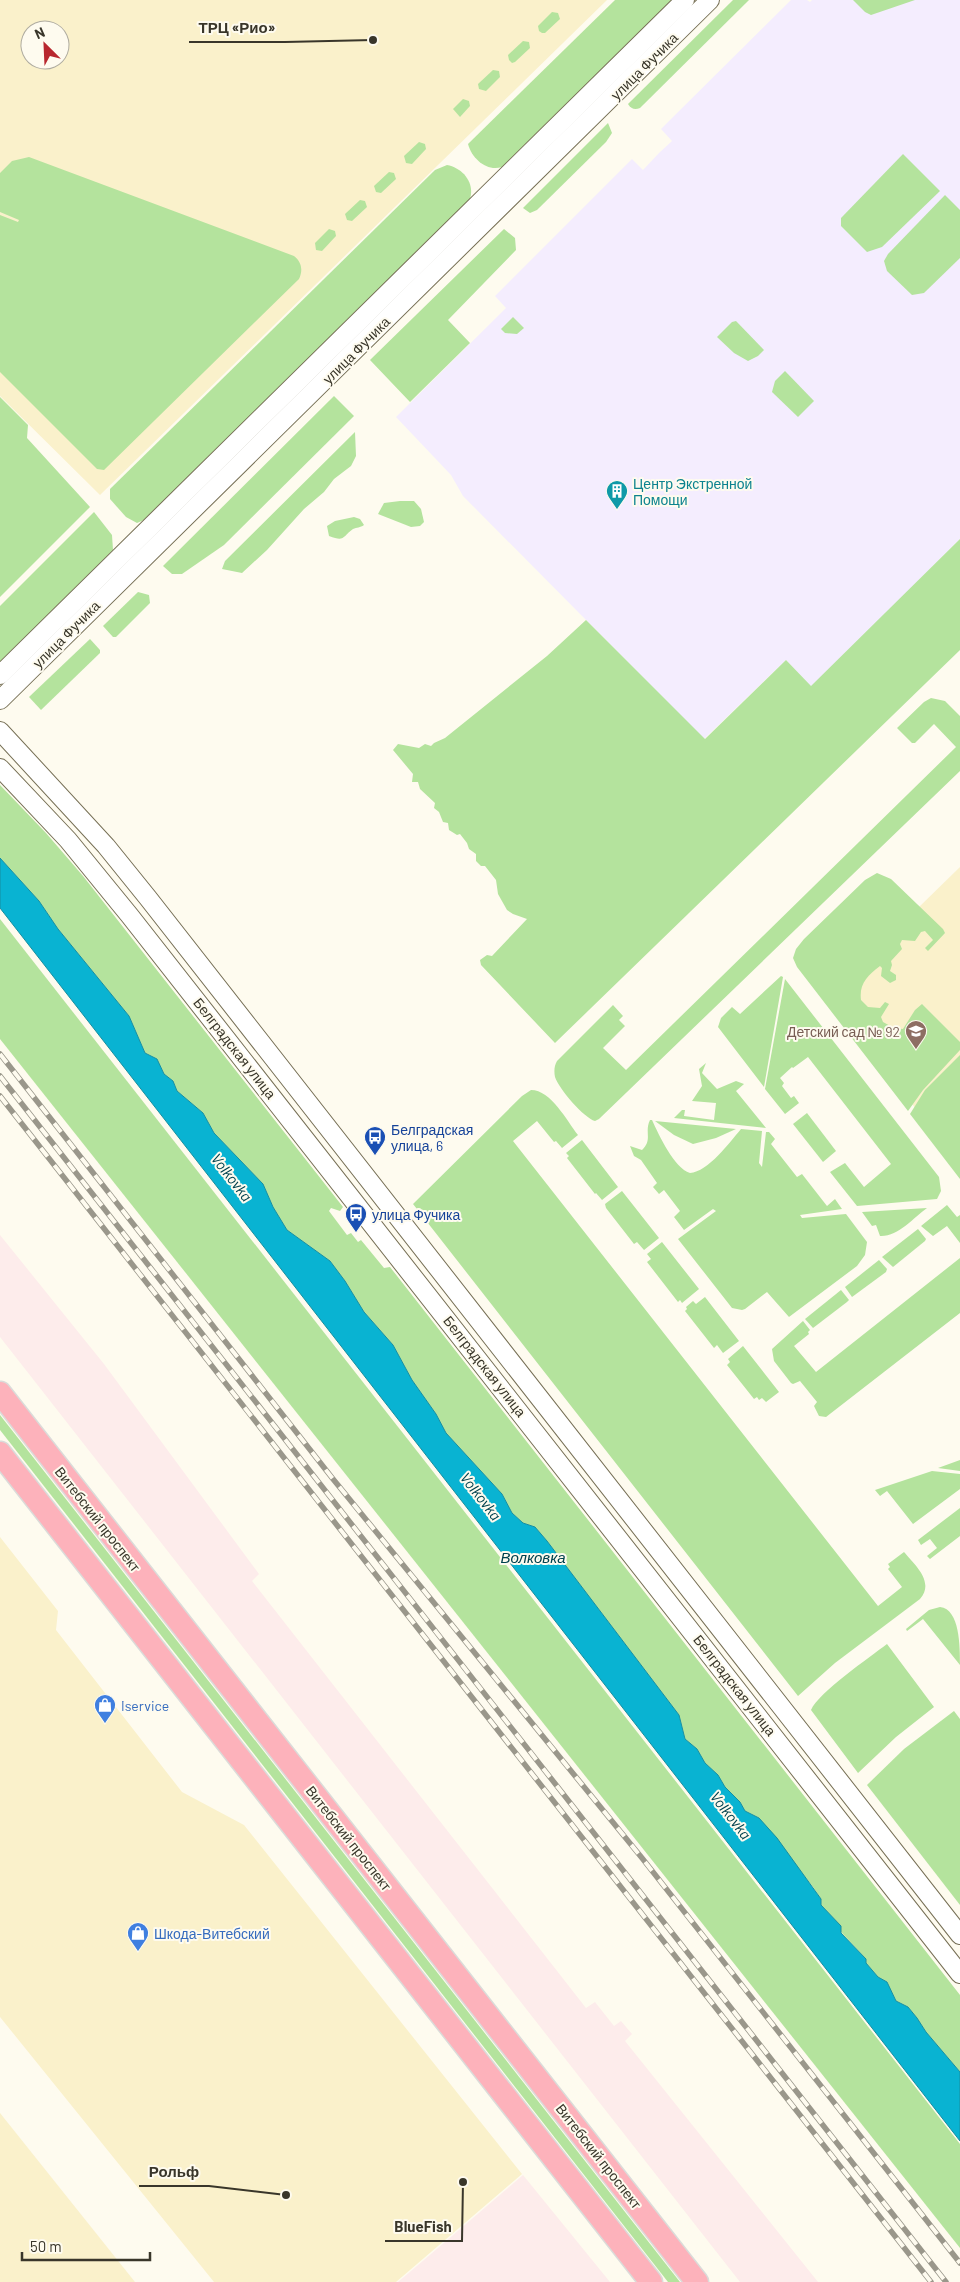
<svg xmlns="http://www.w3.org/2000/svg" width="960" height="2282" viewBox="0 0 960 2282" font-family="Barlow,sans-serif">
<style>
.built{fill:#faf1cb;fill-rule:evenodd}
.industrial{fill:#fdeceb}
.medical{fill:#f4edfe}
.green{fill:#b4e39d}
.water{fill:#09b3d2;stroke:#178ea0}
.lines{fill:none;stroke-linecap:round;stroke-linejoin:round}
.minor-casing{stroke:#766f55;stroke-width:20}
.major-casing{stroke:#dbdbd9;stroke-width:25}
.minor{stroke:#fff;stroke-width:18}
.major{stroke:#fdb2bb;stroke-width:22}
.rail-casing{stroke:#9a978b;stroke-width:5.5}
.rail{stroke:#fefbef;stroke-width:4;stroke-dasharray:11;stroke-linecap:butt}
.labels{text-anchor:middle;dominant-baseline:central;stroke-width:4;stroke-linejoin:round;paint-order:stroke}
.street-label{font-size:14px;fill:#39362a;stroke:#fefbef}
.culture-label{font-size:14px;fill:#0d838f;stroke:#fefbef;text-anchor:start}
.education-label{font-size:14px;fill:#785e54;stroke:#fefbef;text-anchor:end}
.transit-label{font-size:14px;fill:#164399;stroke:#fefbef;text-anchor:start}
.shop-label{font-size:14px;fill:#366cbe;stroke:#fefbef;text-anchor:start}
.water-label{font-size:15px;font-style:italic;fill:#00414e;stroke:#fefbef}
.leader{fill:none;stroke:#39362a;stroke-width:2}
.callout-dot{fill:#39362a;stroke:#fefbef;stroke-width:2}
.callout-label{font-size:15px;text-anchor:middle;font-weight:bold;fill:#39362a;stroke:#fefbef;stroke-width:4;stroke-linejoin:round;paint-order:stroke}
</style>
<rect width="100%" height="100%" fill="#fefbef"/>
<g class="built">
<path d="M0,0H607L100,495L0,396ZM30,30H60V60H30Z"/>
<polygon points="960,867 960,1151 948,1151 829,995"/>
<polygon points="0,1537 58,1611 56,1630 182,1792 244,1825 522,2174 396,2282 214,2282 0,2017"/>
<polygon points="0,2113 135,2282 0,2282"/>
</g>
<g class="industrial">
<polygon points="0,1235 104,1364 259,1574 252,1581 586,2008 595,2002 614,2026 621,2021 632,2034 625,2041 818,2282 740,2282 0,1337"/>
<polygon points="523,2175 610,2282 398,2282 424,2260"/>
</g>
<polygon class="medical" points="791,0 807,0 810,2 812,0 960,0 960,539 811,687 786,660 704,739 463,496 451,475 396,417 506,308 495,296 632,159 643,170 659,153 672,141 661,129"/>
<g class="green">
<path d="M615,0H672L502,167C487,172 472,159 468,144Z"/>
<path d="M733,0H749L640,108C635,110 631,109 628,104Z"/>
<polygon points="853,0 915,0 871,15 865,12"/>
<polygon points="552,12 558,13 560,19 545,33 542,33 539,31 538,26"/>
<polygon points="523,41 529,42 530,48 515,62 512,63 509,60 508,55"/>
<polygon points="493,70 499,71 500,77 486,91 479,89 478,84"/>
<polygon points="463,99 469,101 470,106 460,117 453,109"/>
<polygon points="608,123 612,133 606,142 537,210 530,213 523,208"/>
<polygon points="419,142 425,144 426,149 412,164 406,163 404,156"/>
<polygon points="903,154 940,191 882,247 867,252 841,226 841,218"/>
<path d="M29,157L294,256C302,262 303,271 299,279L104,470L97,469L0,372V215L18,222L19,220L0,212V173L12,161Z"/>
<path d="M447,165C463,168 475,183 470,199L144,520L137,523L126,517L110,499V489L435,170Z"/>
<polygon points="389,172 394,173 396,179 381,193 376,192 374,186"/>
<polygon points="945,195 960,210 960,258 924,293 912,295 887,271 884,261 888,254"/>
<polygon points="360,200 365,201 367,207 352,221 347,220 345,214"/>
<polygon points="329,229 335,231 336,236 322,251 316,250 315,243"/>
<polygon points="504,229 515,238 516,250 448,320 470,343 410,402 370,360"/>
<polygon points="513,317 524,328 517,334 505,333 501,329"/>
<polygon points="736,321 764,350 758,356 748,361 734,353 717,337 732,322"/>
<polygon points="785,371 814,401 798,417 772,392 775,381"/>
<polygon points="334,396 354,416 224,545 182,574 172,574 163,566"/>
<polygon points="0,397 28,425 27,438 90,507 0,597"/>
<polygon points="355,432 356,456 351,466 334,479 324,492 304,509 267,550 242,573 222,569 225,561"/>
<polygon points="400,501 414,501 421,509 424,522 420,526 411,527 378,514 384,503"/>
<polygon points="94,512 112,535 113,550 0,662 0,606"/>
<path d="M354,517L360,519L364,525C360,528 357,527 353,529C342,537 345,542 329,536L327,526L335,521Z"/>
<polygon points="960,539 960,650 555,1043 481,965 480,960 487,955 492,956 527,919 513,914 507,910 498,894 496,880 485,866 481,866 476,861 476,854 469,849 467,843 460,834 457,835 449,830 448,823 443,822 439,812 434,808 435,803 420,789 418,782 412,782 413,774 393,750 398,744 419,748 425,744 431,746 434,743 445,738 547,656 586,620 705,739 786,660 811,686"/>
<polygon points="138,592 149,595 150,603 116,637 113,637 103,626"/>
<polygon points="90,639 100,650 100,653 41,710 29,697"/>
<path d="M931,698L945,701L960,716V771L599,1119L595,1121C584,1118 559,1089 555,1077C554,1072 554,1066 557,1061L613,1005L623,1016L619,1020L625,1026L603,1048L626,1070L956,747L934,724L915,743H912L897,728L924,702Z"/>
<polygon points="0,785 46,833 83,876 343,1207 340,1211 331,1208 329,1211 347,1235 351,1233 358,1242 361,1240 384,1268 390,1267 960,1995 960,2072 926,2032 917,2018 908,2007 896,2001 887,1982 878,1977 866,1963 866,1959 841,1932 841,1926 821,1905 821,1899 813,1887 759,1818 745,1811 740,1802 725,1787 718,1775 705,1763 697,1749 685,1739 679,1715 547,1541 535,1527 523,1523 512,1513 502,1494 446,1433 436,1414 412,1380 393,1345 364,1312 345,1281 330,1261 287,1230 273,1207 263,1184 214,1133 203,1113 177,1091 173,1081 164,1074 157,1059 145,1053 129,1016 58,929 39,901 0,858"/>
<path d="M877,873L891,879L943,929L945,933L928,951L925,948L933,940L925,931L921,932L915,941L902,940L900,944L902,949L891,961L892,965L890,971L896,975V980L890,983L881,976L882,968L880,966C867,976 859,984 861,1000L868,1007L880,1008L885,1002L889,1004L881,1017L883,1022L894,1028L903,1029L915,1010L922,1004L960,1042V1050L923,1090L908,1111L797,967L793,958L796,949L804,939L865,880Z"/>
<polygon points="0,919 960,2144 960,2248 0,1039"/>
<polygon points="781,976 783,977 764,1087 718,1027 721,1018 732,1007 740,1014"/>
<polygon points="785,979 939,1177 941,1191 937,1199 857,1206 830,1172 845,1163 864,1187 891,1164 808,1057 793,1068 792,1067 780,1078 784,1083 782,1086 791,1098 794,1096 799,1103 785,1114 765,1089"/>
<polygon points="960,1055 960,1179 910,1114 925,1090"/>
<polygon points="706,1063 702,1073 717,1089 736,1081 744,1084 736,1091 766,1128 674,1118 682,1110 685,1110 684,1116 714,1120 716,1103 692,1101 702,1086 699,1069"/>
<path d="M531,1090C551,1090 567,1121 578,1135L562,1148L556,1141L554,1142L537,1121L513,1141L878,1606L902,1587L888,1569L890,1567L888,1564L904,1552C915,1565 935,1582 920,1599L835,1663L798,1696L413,1204L522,1096Z"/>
<polygon points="807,1113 836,1151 823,1162 793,1124"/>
<path d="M650,1120H652C659,1135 674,1168 690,1173C708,1172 730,1142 741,1129L762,1131L759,1163L762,1167L766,1132H769L775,1139L771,1144L797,1177L802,1174L827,1206L835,1199L842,1209L800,1215L802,1218L846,1214L867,1242L865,1255L857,1266L789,1317L767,1292L745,1309L742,1310L732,1308L678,1239L716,1211L713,1209L684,1230L674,1217L680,1211L664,1190L659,1194L653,1187L657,1183L641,1160L634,1156L630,1146L642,1150C653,1140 644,1132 650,1120Z"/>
<polygon points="655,1121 736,1129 716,1138 693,1144 674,1135"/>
<polygon points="582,1140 618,1187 602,1200 596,1193 595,1194 567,1158 569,1156 566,1153"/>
<polygon points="622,1191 659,1238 644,1250 637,1242 634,1244 606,1208 605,1204"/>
<polygon points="947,1205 957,1217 960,1215 960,1243 947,1226 933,1236 921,1226"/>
<path d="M927,1208C913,1218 898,1237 880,1236L876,1225L872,1226L862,1212Z"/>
<polygon points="918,1229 926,1239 925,1241 893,1267 882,1257"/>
<polygon points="662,1242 699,1289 682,1303 680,1300 678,1302 647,1262 651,1259 647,1254"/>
<polygon points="960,1258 960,1313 826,1417 819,1416 814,1406 817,1402 800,1381 793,1384 791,1383 774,1361 772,1349 803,1321 810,1330 808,1332 809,1334 794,1346 816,1372"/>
<polygon points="879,1260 887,1269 886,1272 852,1297 845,1287"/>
<polygon points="841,1290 849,1300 847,1302 813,1328 805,1319"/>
<polygon points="705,1297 739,1341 723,1353 717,1345 714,1348 685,1311 687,1309 686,1307 693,1301 696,1304"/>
<polygon points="743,1346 779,1392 766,1402 762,1398 759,1400 757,1397 754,1399 727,1365 730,1362 728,1359"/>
<polygon points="0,1415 680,2282 668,2282 0,1430"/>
<polygon points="960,1460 960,1471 938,1468"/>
<polygon points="932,1471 960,1474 960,1489 913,1524 887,1491 880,1496 875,1490"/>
<polygon points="960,1508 960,1536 930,1559 927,1556 937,1548 930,1539 921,1545 918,1540"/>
<path d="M940,1607C960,1609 960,1647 960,1665L923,1619L907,1631L906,1629L929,1610Z"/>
<path d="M887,1644L934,1707L896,1737L858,1773L811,1710C818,1693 870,1657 887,1644Z"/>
<polygon points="954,1711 960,1719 960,1905 867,1785 904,1749"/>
</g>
<polygon class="water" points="0,858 39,901 58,929 129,1016 145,1053 157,1059 164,1074 173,1081 177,1091 203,1113 214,1133 263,1184 273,1207 287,1230 330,1261 345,1281 364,1312 393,1345 412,1380 436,1414 446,1433 502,1494 512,1513 523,1523 535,1527 547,1541 679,1715 685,1739 697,1749 705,1763 718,1775 725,1787 740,1802 745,1811 759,1818 777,1838 821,1899 821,1905 841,1926 841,1933 866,1959 866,1963 878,1977 887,1982 896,2001 908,2007 917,2018 926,2032 960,2072 960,2141 0,908"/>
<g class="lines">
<g class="minor-casing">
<g id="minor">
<polyline points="0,675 685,0"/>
<polyline points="0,700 710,0"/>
<polyline points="0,731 106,846 148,898 960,1935"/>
<polyline points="0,768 68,840 130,916 960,1974"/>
</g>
</g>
<g class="major-casing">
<g id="major">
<polyline points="0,1393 697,2282"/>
<polyline points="0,1453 651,2282"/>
</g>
</g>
<use href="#minor" class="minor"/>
<use href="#major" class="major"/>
<g class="rail-casing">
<g id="rail">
<polyline points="0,1054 333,1479 642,1858 960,2263"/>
<polyline points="0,1076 946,2282"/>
<polyline points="0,1096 931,2282"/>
</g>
</g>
<use href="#rail" class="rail"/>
</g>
<defs>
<g id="building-pin" transform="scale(1.125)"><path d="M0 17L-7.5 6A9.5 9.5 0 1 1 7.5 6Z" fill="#0f9aa8" stroke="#fefbef"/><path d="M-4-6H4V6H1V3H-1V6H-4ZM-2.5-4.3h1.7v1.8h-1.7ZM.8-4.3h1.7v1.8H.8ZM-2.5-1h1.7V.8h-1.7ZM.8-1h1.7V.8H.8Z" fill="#fff"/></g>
<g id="school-pin" transform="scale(1.125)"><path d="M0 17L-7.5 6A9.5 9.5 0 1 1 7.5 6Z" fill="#8d6e63" stroke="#fefbef"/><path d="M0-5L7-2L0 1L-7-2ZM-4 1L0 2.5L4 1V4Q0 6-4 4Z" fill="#fff"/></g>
<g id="bus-pin" transform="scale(1.125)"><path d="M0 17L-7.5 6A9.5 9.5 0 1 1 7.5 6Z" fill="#1a4fb4" stroke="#fefbef"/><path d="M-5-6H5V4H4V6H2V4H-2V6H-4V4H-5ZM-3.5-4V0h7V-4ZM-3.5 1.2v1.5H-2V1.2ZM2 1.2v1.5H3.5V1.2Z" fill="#fff"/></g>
<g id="shop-pin" transform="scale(1.125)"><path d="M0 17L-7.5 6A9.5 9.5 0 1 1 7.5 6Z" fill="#3f7fe0" stroke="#fefbef"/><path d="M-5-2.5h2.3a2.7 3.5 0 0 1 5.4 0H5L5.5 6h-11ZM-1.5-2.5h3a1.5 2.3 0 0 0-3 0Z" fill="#fff"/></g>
</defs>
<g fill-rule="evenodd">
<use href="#building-pin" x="617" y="491"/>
<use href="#school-pin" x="916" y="1031"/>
<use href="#bus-pin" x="375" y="1137"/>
<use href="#bus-pin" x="356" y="1214"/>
<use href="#shop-pin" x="105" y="1705"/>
<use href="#shop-pin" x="138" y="1933"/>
</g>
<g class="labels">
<g class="street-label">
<text transform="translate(644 66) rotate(-45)">улица Фучика</text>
<text transform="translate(356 350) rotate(-45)">улица Фучика</text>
<text transform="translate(66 634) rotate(-45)">улица Фучика</text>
<text transform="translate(235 1048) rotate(52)">Белградская улица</text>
<text transform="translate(485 1366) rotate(52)">Белградская улица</text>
<text transform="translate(98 1519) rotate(52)">Витебский проспект</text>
<text transform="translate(735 1685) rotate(52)">Белградская улица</text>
<text transform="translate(349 1838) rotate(52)">Витебский проспект</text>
<text transform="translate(599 2156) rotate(52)">Витебский проспект</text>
</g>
<g class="culture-label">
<text x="633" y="483">Центр Экстренной<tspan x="633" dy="16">Помощи</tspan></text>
</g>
<g class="education-label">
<text x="900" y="1031">Детский сад № 92</text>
</g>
<g class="transit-label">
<text x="391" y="1129">Белградская<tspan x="391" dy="16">улица, 6</tspan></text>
<text x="372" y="1214">улица Фучика</text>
</g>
<g class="shop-label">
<text x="121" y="1705">Iservice</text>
<text x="154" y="1933">Шкода-Витебский</text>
</g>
<g class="water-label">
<text transform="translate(232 1177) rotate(52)">Volkovka</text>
<text transform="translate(481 1496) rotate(52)">Volkovka</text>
<text x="533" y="1557">Волковка</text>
<text transform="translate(731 1815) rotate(52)">Volkovka</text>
</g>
</g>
<path class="leader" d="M373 40L285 42H189M286 2195L209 2186H139M463 2182L462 2241H385"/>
<g class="callout-dot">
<circle cx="373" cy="40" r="5"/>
<circle cx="286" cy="2195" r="5"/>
<circle cx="463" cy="2182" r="5"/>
</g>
<g class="callout-label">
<text x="237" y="33">ТРЦ «Рио»</text>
<text x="174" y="2177">Рольф</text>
<text x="423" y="2232">BlueFish</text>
</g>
<g transform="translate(45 45) rotate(336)"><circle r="24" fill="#fefbef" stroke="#afaca0"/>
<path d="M0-4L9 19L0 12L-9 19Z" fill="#b8272e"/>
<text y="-8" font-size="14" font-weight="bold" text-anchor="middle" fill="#39362a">N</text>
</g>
<path d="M22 2252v8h128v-8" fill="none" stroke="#39362a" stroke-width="2.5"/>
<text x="30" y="2252" font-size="15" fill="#39362a" stroke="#fefbef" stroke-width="4" paint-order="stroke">50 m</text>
</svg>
